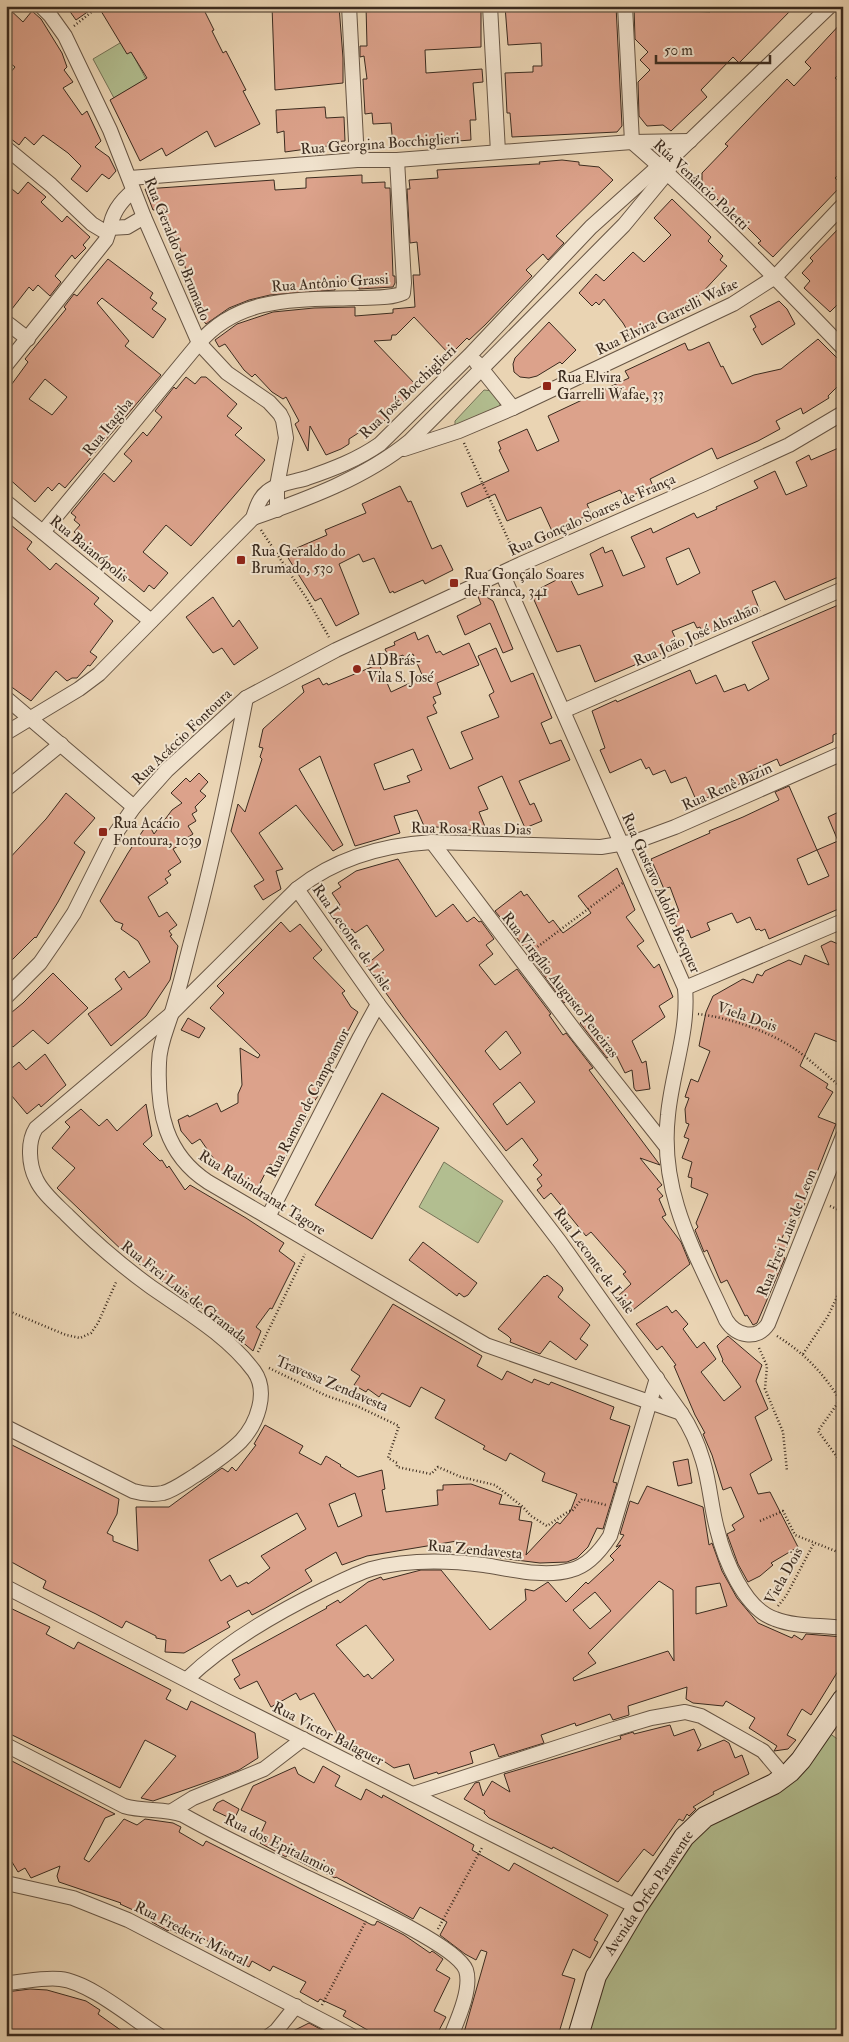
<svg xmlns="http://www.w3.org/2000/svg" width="849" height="2042" viewBox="0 0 849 2042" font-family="'IM FELL Double Pica',serif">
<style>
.green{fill:#b2be90;stroke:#767458}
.building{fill:#dca28b;stroke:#3b2b1f;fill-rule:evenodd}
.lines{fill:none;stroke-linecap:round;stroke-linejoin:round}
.minor-casing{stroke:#675544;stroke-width:16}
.secondary-casing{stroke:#3b2b1f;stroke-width:22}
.path{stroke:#3b2b1f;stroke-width:2.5;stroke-dasharray:1 2.5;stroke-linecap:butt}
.minor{stroke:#f1e3ce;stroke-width:14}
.secondary{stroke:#f1e3ce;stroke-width:20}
.poi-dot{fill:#8f2418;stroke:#f1e3ce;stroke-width:2}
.labels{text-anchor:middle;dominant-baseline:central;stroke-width:4;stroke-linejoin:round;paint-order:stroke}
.street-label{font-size:15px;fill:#3b2b1f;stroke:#f1e3ce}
.poi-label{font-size:15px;fill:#3b2b1f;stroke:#f1e3ce;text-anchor:start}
</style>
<rect width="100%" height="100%" fill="#ead4b3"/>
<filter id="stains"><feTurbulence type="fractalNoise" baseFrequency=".004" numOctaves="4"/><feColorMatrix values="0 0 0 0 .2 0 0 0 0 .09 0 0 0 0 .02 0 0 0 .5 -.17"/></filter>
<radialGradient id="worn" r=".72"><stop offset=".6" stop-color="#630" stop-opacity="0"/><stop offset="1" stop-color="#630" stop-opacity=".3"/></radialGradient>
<g class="green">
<polygon points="125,40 146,79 114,98 93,59"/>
<polygon points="484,390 494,391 500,403 500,406 461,426 455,425 455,421"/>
<polygon points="444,1162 503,1201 478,1243 419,1207"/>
<polygon points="829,1733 843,1743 843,2036 581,2036 591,1992 648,1893 704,1827"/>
</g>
<g class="building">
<polygon points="6,6 23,22 32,11 41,19 62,53 67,67 64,70 73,82 63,88 82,115 87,111 101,141 95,147 109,157 116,171 109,179 102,174 87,192 71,179 81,166 68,153 43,135 34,145 25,137 19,145 6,135 6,78 15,67 6,60"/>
<polygon points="66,6 96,6 76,20"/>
<polygon points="98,6 202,6 214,30 212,31 223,53 226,51 246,90 243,91 260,124 215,147 207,131 166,156 162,148 140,161 110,100 147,78 131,52 127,54"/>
<polygon points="272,6 339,6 343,58 343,83 275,90"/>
<polygon points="366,6 481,6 481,47 425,50 426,73 482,69 483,82 473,83 476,120 470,120 471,140 393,146 391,123 373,124 372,113 365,114 363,79 367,79 364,56 360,57 360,46 367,46"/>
<polygon points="505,6 616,6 622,126 617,132 512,137 510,113 507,113 505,73 533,72 533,66 542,66 541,43 508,45"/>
<polygon points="634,6 688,6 688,11 710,12 715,6 795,6 739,63 733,57 701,90 707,97 671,131 663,125 647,126 639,116 638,82 650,70 640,60 648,52 635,39"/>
<polygon points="843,21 843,70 835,78 843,85 843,170 835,178 842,185 773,257 758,243 761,241 743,223 740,226 722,208 724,206 702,184 702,173 728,146 725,144 787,79 794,86 811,68 805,62"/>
<polygon points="325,107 326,118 344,117 345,141 328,142 328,146 285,152 284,131 277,133 276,110"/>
<polygon points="562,160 579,162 579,165 599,167 613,180 556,236 564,243 548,260 543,254 526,270 532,276 485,325 469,340 467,338 450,355 414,317 396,335 392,335 391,340 374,341 418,387 384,421 376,426 374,423 349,439 349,444 341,449 326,455 310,426 308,451 295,424 299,421 286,397 283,399 272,392 255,374 252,377 244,370 225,344 219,347 215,340 237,324 273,312 314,308 355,307 355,316 393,313 393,309 415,307 413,275 420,275 417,242 410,243 407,189 410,189 409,180 438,178 437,170 537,164 540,164 539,162"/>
<polygon points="362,175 362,183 385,182 385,188 390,188 393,276 395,276 395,283 393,287 359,289 359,281 335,282 335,290 270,295 249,300 229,308 206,324 202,319 182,276 187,274 179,245 177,246 174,235 172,236 164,209 153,210 145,189 274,180 275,190 306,188 306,178"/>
<polygon points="28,182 46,197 41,202 62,222 67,216 90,237 83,245 86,248 75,259 72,255 55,276 61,282 50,296 38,285 33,291 29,287 8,314 6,313 6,184 18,194"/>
<polygon points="672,199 711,237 708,241 723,256 720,260 727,266 686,310 630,335 623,323 604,299 599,305 596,302 592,306 579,293 596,274 604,281 633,252 644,262 671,235 654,218"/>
<polygon points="843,224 843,299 830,312 804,288 810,281 802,273 813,261 810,258"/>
<path d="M108,259L153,293L150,298L157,303L152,309L166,319L153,338L102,298L97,303L129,341L125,346L161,375L65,488L59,483L52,491L48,487L35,502L6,476V392L28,362L25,359L66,309L64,307L74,294L77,296ZM45,379L67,397L52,415L29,399Z"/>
<polygon points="779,301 787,309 795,324 762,345 753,329 756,327 750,316"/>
<polygon points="549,322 576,350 562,364 560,362 537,376 529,378 520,377 514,372 513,364 515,358"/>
<polygon points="818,339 843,364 843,381 828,396 829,398 803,414 801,408 776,421 780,429 758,441 717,459 712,448 650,479 653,486 625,499 620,490 587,504 591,514 552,531 541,507 507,521 495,494 467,507 461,493 509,471 499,450 501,449 498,442 527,429 537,451 559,441 548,416 629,378 625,371 685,343 688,350 691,350 709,342 721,367 723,366 732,384 754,375 781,369"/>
<polygon points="186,377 195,384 201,377 206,377 237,404 227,416 242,428 235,435 265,460 191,546 166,525 143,552 168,573 154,589 149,585 144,592 126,577 123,580 82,546 85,541 74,532 80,525 74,520 76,517 71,513 104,473 114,482 132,461 124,454 143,432 147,436 162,417 155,411 174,387 176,389"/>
<path d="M843,446V575L785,600L775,581L752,591L760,611L704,635L700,627L697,628L694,622L672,631L679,646L595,682L580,645L557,652L531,593L568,574L578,595L603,586L590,554L603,547L605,553L612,550L623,576L645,567L631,537L651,528L653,533L694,513L697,518L717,509L716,507L758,488L754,481L775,471L786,495L807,486L796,462L809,455L811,460ZM689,548L700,573L677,585L666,558Z"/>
<polygon points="400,486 408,502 411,501 432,549 441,545 453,570 425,584 423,580 394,593 393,591 390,593 374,558 363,562 359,554 339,564 359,614 336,626 321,598 315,601 285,553 327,535 325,530 366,513 362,504"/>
<polygon points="6,521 32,542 27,549 50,570 56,563 99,598 94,604 113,621 90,652 97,657 90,666 88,665 77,678 72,678 67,681 56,671 31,701 6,683"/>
<polygon points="480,593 493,601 513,649 503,653 490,623 465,635 457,616 481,604 477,594"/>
<polygon points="213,597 233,627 239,620 258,648 234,665 222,648 213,653 186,617"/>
<polygon points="843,603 843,727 839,729 840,732 833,735 833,742 780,766 777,759 746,773 749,780 697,802 686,777 671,783 665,770 653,775 649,767 646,769 641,759 610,773 600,750 605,748 592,711 616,700 617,702 690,670 696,684 716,675 724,692 745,684 748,691 769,679 752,642"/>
<path d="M415,632L418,640L428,635L436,653L440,651L443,655L469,643L479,665L437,683L441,694L433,697L436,703L433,705L437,713L427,717L450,769L473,759L461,732L499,717L489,695L494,692L478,656L496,648L511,682L533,673L552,718L541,723L550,744L561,740L570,760L519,781L530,805L534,803L542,821L525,828L502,776L478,787L488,809L479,812L486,829L450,831L449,828L424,826L417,810L394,816L400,833L355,846L320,756L299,769L343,845L333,851L296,805L259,833L283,869L276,871L281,889L263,900L254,886L264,880L231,831L238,804L245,812L262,759L260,757L263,748L259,747L263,729L304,692L302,686L319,678L323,685L327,683L328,685L379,664L391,692L423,677L413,654L404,658L403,655L390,660L385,649L395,645L394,642ZM413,749L422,770L407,776L410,782L384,790L374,764Z"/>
<polygon points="199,773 208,782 200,791 206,796 195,807 197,811 192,814 196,821 188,826 193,834 176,845 178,846 173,849 181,862 168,871 171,875 165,879 168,883 148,897 159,917 167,912 177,925 169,931 172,935 170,936 178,946 170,980 146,1016 111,1046 88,1014 122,989 115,979 124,971 129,978 150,962 138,941 121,929 123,924 115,921 100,901 128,853 148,823 154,834 172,810 182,803 171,793 186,778 190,782"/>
<path d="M789,786L817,850L838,841L828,817L843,810V907L769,939L765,929L761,931L759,929L756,930L750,917L737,923L732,913L707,923L710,930L691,938L688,930L679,933L671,914L679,911L670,887L664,889L651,859L710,833L709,831L743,817L779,800L775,792ZM817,850L829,876L808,885L797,859Z"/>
<polygon points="66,793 95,818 74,843 85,852 58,902 36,938 35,937 6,966 6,862 46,819"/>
<path d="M398,859L436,917L453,904L467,922L474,917L479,922L481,921L494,939L486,945L493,954L479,965L495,985L517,969L551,1014L549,1015L563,1035L566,1033L593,1068L589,1070L660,1165L640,1158L662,1185L657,1189L663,1196L659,1199L666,1215L662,1217L681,1242L690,1264L628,1314L616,1298L631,1284L623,1274L626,1272L591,1232L586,1236L551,1193L544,1199L537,1190L542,1186L537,1179L542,1175L533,1165L538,1160L522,1138L506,1151L403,1017L366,965L384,950L367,925L355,933L352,929L343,935L337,925L340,923L330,912L340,905L332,893L341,887L338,883L356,871ZM506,1031L521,1053L500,1070L485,1051ZM520,1082L535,1102L507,1125L493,1104Z"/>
<polygon points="617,868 635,910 626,917 644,941 637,946 654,968 659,964 673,997 659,1006 665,1017 632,1041 642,1063 646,1061 650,1089 636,1091 634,1088 632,1070 625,1073 615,1053 607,1058 580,1023 588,1017 573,996 564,1003 532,959 533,958 495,911 521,891 524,896 527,894 549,923 553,920 563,933 591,913 578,896"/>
<polygon points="281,922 290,932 300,924 322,950 313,958 345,991 342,993 351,1007 358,1012 336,1054 338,1055 315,1093 318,1096 305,1114 308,1116 279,1169 270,1164 256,1191 215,1168 218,1165 200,1139 192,1144 181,1131 178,1120 188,1115 189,1117 217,1103 221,1112 238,1103 238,1094 242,1085 240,1048 258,1058 260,1055 210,1008 224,993 217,986"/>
<polygon points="831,941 843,946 843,1044 815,1033 800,1066 828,1084 826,1088 833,1092 818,1117 836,1124 799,1218 791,1215 781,1241 788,1244 783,1257 785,1258 757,1323 753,1325 747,1315 745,1316 727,1280 721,1283 707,1250 704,1252 695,1230 698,1227 696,1223 708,1194 691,1187 692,1178 688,1177 692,1162 682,1158 689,1139 684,1137 689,1124 686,1123 685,1109 689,1098 685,1097 691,1079 698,1082 710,1051 699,1046 706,1012 713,996 743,979 753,983 757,974 762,976 765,971 789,960 801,965 805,955 829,965 821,946"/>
<polygon points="53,973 88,1008 48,1044 33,1030 13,1047 6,1040 6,1017 23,1003"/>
<polygon points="188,1018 205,1028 199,1038 181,1030"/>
<polygon points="45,1054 66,1085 41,1107 39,1104 27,1114 6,1089 6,1073 19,1062 26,1070"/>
<polygon points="382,1093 439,1128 372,1239 315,1205"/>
<polygon points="146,1104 152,1136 143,1144 160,1161 162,1160 167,1168 169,1166 185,1190 190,1185 246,1218 284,1243 279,1251 295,1263 272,1309 270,1308 256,1327 261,1331 253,1351 240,1340 242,1338 230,1331 176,1287 173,1289 127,1255 57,1188 75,1168 52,1148 70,1127 65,1122 81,1109 99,1126 107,1119 117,1131"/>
<polygon points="423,1242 477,1283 468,1295 464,1297 459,1293 457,1296 409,1260"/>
<polygon points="547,1275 562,1287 563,1290 558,1297 590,1325 580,1339 588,1345 576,1360 550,1341 540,1354 510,1342 511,1339 508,1336 498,1329 544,1276 545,1277"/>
<path d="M393,1304L482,1356L477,1366L502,1380L507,1371L532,1383L534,1379L549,1385L551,1382L614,1407L610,1419L630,1426L613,1482L617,1483L603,1529L597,1528L588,1547L577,1558L567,1562L540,1563L500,1558V1554L495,1553L459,1550L457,1541L367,1556L342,1565L336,1552L305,1570L312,1581L264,1609L252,1615L249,1610L227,1622L230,1627L184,1653L165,1652L166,1640L156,1638V1636L126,1621L122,1628L96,1614L43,1588L46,1581L6,1559V1442L119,1499L117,1514L107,1533L113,1536V1541L138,1551L136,1507H169L222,1468L228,1472L232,1467L236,1471L256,1445L254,1444L265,1425L303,1446L299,1453L321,1465L326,1456L341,1465L340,1466L358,1477L382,1470L385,1489L382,1490L386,1512L438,1505L437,1490H443V1485L471,1484L502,1495L499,1504L521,1507L519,1520L532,1522L526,1555L557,1522L560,1524L570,1512L577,1494L542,1481L545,1473L510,1453L506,1461L483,1449L485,1446L435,1418L445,1400L421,1387L410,1407L382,1393L379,1397L368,1389L366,1392L354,1385L360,1376L351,1370ZM355,1493L362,1516L338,1527L329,1504ZM297,1513L306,1529L261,1556L270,1568L248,1584L247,1582L237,1587L230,1575L221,1581L209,1560Z"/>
<polygon points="667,1306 672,1313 676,1310 688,1324 683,1329 697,1348 704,1342 716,1359 701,1372 724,1401 741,1387 722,1361 723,1360 717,1346 721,1342 728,1336 762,1365 756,1381 768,1409 755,1417 772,1460 750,1474 758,1494 770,1492 798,1547 771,1563 773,1565 760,1576 748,1582 738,1564 727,1534 735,1530 732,1525 744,1517 731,1487 723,1490 712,1455 703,1434 705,1433 695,1415 674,1366 676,1365 662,1346 657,1350 636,1324"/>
<polygon points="688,1459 692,1483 678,1486 673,1462"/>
<path d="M647,1486L703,1507L709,1545L712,1543L722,1571L737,1598L758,1623L792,1638L794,1635L802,1640L806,1634L843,1637V1663L811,1715L802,1709L787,1735L796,1740L788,1749L774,1751L777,1746L749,1728L755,1718L726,1701L723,1706L693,1703L686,1699L687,1687L628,1706L629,1715L613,1720L610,1714L576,1726L575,1723L541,1735L544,1743L499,1757L494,1744L470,1752L473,1763L438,1774L437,1772L414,1779L409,1764L394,1768L382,1760H380L342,1742L314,1693L300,1700L296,1693L271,1707L257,1681L240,1689L234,1679L240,1675L232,1660L327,1608L326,1607L338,1600L340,1603L368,1582L381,1577L383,1580L421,1570H441L490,1630L526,1600L525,1589L534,1591L548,1582L566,1602L586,1582L588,1584L614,1560L610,1556L621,1545L616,1547L624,1535L620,1534L630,1501L638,1504ZM659,1581L673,1590L674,1661L668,1651L574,1681L573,1678L596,1663L588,1653ZM720,1583L727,1606L696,1614V1587ZM595,1592L611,1611L590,1629L573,1610ZM366,1625L394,1660L372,1679L368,1674L364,1677L336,1645Z"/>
<polygon points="6,1606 50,1627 46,1634 74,1649 78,1642 171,1690 166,1699 187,1710 191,1701 255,1733 258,1758 239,1770 224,1776 153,1801 141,1798 176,1756 145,1740 120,1788 6,1732"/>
<polygon points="670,1725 674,1736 694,1729 701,1745 697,1751 724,1740 729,1743 735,1758 742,1755 749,1774 713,1792 714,1794 693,1807 696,1809 689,1816 687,1814 683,1821 679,1819 653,1856 644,1849 618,1882 553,1847 552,1849 489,1818 484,1813 485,1811 464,1799 475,1783 479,1782 483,1796 492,1781 510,1792 504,1774 621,1739 620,1736 633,1732 634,1734"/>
<polygon points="6,1758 115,1814 105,1818 84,1859 89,1862 124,1819 137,1825 145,1819 173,1823 181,1827 179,1832 203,1846 206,1841 372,1925 375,1925 377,1921 404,1935 430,1953 432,1951 435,1953 443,1959 436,1970 450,1978 434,2011 446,2017 436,2036 378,2036 343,2016 346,2011 320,1999 318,2002 300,1992 306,1982 273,1966 270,1971 252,1961 249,1967 234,1959 233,1961 210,1948 213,1944 188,1930 184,1937 169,1929 168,1931 152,1922 153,1919 120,1904 121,1903 59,1882 57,1876 60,1866 31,1878 25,1868 18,1872 12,1862 6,1866"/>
<polygon points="323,1766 340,1776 335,1786 361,1800 366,1789 382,1798 383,1795 474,1845 472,1850 509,1871 514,1863 608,1915 594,1940 598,1942 590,1958 573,1949 562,1975 575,1979 558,2036 463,2036 487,1952 481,1950 476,1960 465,1954 440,1935 447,1922 420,1907 413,1919 336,1877 335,1878 319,1870 318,1871 287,1855 286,1857 260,1843 264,1835 261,1833 266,1822 241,1810 253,1786 295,1767 298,1774 314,1783"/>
<polygon points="223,1800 239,1809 234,1820 213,1810 217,1803"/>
<polygon points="30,1989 47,1990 86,2001 100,2010 98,2014 129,2036 6,2036 6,1992"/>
<polygon points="309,2023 322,2030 326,2036 283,2036"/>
</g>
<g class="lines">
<g class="minor-casing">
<g id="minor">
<polyline points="41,6 50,15 65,36 110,130 144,217 199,343 227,373 269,402 280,414 283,420 286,438 277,486 277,510"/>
<polyline points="349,6 357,160"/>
<polyline points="490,6 498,152"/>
<path d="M625,6L632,142C706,206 775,277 843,348"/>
<polyline points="6,148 51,185 92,224 107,233"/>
<polyline points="130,178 357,160 397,160 632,142 690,141"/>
<path d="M110,228C112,213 122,200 133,191"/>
<polyline points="6,322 28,339"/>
<polyline points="476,362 513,408"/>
<polyline points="6,365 106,240 110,228 127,227 144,217"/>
<polyline points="404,449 459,431 513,408 733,304 775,277 843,205"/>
<polyline points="6,502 151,621"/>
<path d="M253,518C307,499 365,478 410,441L624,225L667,173L675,156"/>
<path d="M43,532L199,343C240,295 299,300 357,298C371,297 390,299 403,293L404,283L397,160"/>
<path d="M502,573L685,988C689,1031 672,1072 668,1115C659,1193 695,1252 726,1320C736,1336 757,1341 768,1324L843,1136"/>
<polyline points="6,698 134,807"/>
<path d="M246,698C230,780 213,862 191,942C185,966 179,989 172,1012C167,1029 159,1045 159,1063C157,1111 165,1154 208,1182L486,1345L681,1413"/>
<polyline points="563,711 843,589"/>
<path d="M6,733L79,689L99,674L253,518C256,509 259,498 267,492C278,483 294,482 307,478C333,469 357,460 380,444L470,355L591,227L659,166L675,155L830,6"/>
<polyline points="6,789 61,744"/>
<polyline points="432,842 578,1035 665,1145"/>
<path d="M297,889L378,1004L560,1242L681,1413C691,1428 698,1444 703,1461C710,1484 711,1507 717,1529C724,1558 744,1609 775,1619C795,1627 821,1625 843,1628"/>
<polyline points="685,988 843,921"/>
<polyline points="6,997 40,963 58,937 74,913 109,843 134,807 167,770 246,698 336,650 521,564 704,484 789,445 843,413"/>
<polyline points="268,1217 360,1037 378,1004"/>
<path d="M6,1427L133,1491C143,1494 152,1495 163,1493C174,1490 186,1481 196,1475C211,1465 228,1454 241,1441C257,1424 269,1392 254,1371C228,1336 187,1312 151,1287C122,1266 94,1242 68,1216C57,1205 42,1193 36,1179C29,1165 27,1142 36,1128L171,1014L297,889C336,858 384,845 432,842L601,847L637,841L675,827L843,753"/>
<polyline points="6,1587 225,1700 637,1907"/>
<path d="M187,1679C226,1642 274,1614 323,1590C338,1583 355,1574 371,1569C409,1559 446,1560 484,1565C511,1569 544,1578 571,1570C588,1566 601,1550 610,1536L657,1378"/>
<path d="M6,1745L124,1806C144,1812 164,1808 183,1815C222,1837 263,1856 302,1875C332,1890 456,1943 466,1970C472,1988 458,2019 451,2036"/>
<polyline points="413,1794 611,1730 651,1718 685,1712 701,1716 763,1751 784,1776"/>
<polyline points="172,1811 193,1798 264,1769 303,1739"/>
<polyline points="6,1883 73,1898 128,1920 352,2036"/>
<path d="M6,1983C24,1982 43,1977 60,1979C90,1982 134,2020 160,2036"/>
<polyline points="269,2036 276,2031 296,2006"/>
</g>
</g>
<g class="secondary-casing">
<polyline id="secondary" points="578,2036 596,1976 637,1907 684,1837 705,1817 774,1784 790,1772 801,1760 843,1699"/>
</g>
<g class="path">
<polyline points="74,26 99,6"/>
<polyline points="464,443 514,552"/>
<polyline points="261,530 307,599 329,637"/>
<polyline points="532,951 624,882"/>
<path d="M698,1014C730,1018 765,1030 792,1047C810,1059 826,1075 843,1089"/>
<polyline points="830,1206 843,1212"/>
<polyline points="6,1310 66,1335 80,1338 91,1333 98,1323 117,1280"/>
<path d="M777,1336C807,1355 825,1375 843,1405"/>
<polyline points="759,1348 767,1366 765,1389 783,1432 787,1471"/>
<polyline points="258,1352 305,1254"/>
<polyline points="803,1354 828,1316 843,1284"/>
<polyline points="269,1368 327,1396 357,1406 399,1426 388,1458 397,1463 397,1467 431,1474 438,1467 461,1477 495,1485 523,1507 531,1516 547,1526 569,1511 572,1511 582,1499 606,1505"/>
<polyline points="840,1400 818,1431 843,1465"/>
<polyline points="760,1521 783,1511 795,1535 843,1554"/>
<polyline points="778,1606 786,1596 814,1543"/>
<polyline points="438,1929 483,1846"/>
<polyline points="322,2005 366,1921"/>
</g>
<use href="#minor" class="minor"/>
<use href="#secondary" class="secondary"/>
</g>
<g class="poi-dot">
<rect x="542" y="381" width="10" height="10" rx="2.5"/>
<rect x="236" y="555" width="10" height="10" rx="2.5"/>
<rect x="449" y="578" width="10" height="10" rx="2.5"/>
<circle cx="357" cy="669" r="5"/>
<rect x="98" y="827" width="10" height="10" rx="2.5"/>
</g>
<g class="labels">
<g class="street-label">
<text transform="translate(380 144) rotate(-4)">Rua Georgina Bocchiglieri</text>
<text transform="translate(701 185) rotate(43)">Rua Venâncio Poletti</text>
<text transform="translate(177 249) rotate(68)">Rua Geraldo do Brumado</text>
<text transform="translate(330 283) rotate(-4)">Rua Antônio Grassi</text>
<text transform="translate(667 317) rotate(-26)">Rua Elvira Garrelli Wafae</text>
<text transform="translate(408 392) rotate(-44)">Rua José Bocchiglieri</text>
<text transform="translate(108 427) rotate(-51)">Rua Itagiba</text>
<text transform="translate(592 515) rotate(-24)">Rua Gonçalo Soares de França</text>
<text transform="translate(89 549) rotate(39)">Rua Baianópolis</text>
<text transform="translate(696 635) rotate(-24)">Rua João José Abrahão</text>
<text transform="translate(182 737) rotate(-44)">Rua Acáccio Fontoura</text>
<text transform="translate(727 787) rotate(-24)">Rua Renê Bazin</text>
<text transform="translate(471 829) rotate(1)">Rua Rosa Ruas Dias</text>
<text transform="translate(661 893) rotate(66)">Rua Gustavo Adolfo Becquer</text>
<text transform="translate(352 938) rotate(55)">Rua Leconte de Lisle</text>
<text transform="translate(560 985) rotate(52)">Rua Virgílio Augusto Peneiras</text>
<text transform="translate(747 1017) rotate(19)">Viela Dois</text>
<text transform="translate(308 1103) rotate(-63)">Rua Ramon de Campoamor</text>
<text transform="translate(262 1193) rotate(32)">Rua Rabindranat Tagore</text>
<text transform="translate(787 1233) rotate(-68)">Rua Frei Luis de Leon</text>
<text transform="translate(594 1261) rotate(54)">Rua Leconte de Lisle</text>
<text transform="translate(184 1292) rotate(38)">Rua Frei Luis de Granada</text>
<text transform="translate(332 1384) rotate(23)">Travessa Zendavesta</text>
<text transform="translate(475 1550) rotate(5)">Rua Zendavesta</text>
<text transform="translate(784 1576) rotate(-61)">Viela Dois</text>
<text transform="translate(328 1734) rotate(27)">Rua Victor Balaguer</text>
<text transform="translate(280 1845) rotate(26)">Rua dos Epitalamios</text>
<text transform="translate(649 1893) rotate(-56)">Avenida Orfeo Paravente</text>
<text transform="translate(191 1934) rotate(27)">Rua Frederic Mistral</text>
</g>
<g class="poi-label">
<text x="557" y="377">Rua Elvira<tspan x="557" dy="17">Garrelli Wafae, 33</tspan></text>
<text x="251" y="551">Rua Geraldo do<tspan x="251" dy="17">Brumado, 530</tspan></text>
<text x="464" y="574">Rua Gonçalo Soares<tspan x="464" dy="17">de Franca, 341</tspan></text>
<text x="367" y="660">ADBrás-<tspan x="367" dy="17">Vila S. José</tspan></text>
<text x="113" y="823">Rua Acácio<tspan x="113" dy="17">Fontoura, 1039</tspan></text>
</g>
</g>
<rect width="849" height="2042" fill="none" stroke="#ead4b3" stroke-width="25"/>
<rect x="8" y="8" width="834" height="2027" fill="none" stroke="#3b2b1f" stroke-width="2.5"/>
<rect x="12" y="12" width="824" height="2017" fill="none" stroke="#3b2b1f"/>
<path d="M656 55v8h114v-8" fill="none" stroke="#3b2b1f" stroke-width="2.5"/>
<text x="664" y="55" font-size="15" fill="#3b2b1f" stroke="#f1e3ce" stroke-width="4" paint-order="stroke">50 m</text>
<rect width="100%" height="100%" filter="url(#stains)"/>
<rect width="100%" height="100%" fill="url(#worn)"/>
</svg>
